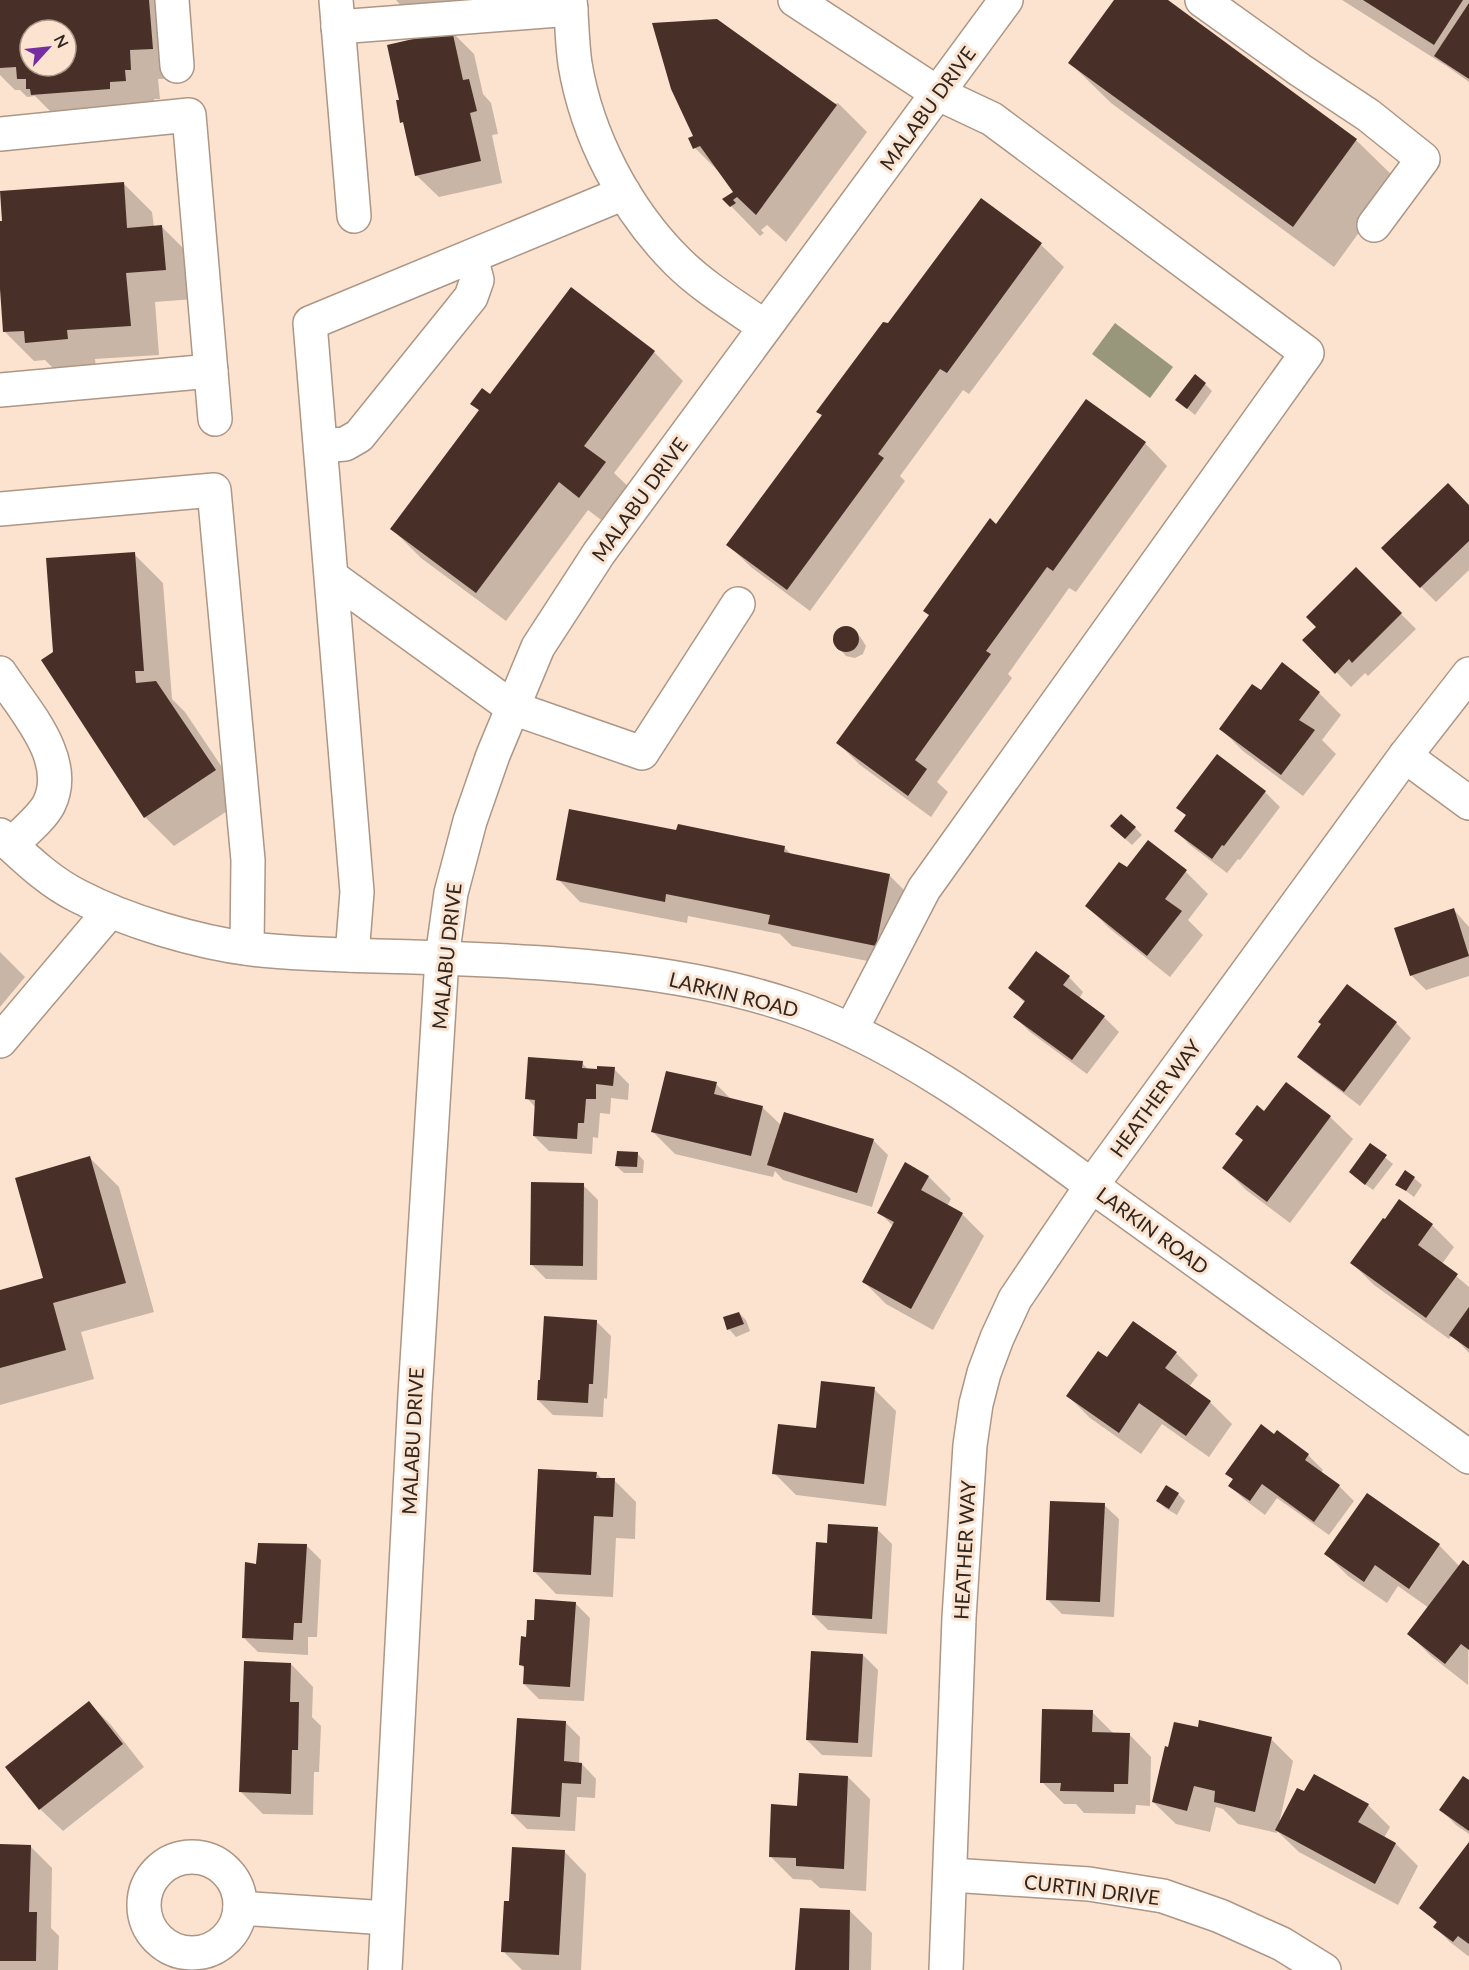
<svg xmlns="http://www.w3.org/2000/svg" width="1469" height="1970" viewBox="0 0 1469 1970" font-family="Lato,sans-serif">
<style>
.water{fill:#99977b}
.shadow{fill:#0003;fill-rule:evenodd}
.building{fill:#483029;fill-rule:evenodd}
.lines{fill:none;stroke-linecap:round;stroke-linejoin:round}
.minor-casing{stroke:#ad9685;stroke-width:36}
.minor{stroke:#fff;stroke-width:33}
.labels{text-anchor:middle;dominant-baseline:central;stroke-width:6;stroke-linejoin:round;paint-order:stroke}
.street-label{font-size:20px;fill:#2f261f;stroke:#fbe3d0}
</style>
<rect width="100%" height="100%" fill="#fbe3d0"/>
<polygon class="water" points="1115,323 1173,367 1150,398 1092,354"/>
<g class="shadow">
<path d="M0,0H175L181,78L158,79L160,99H154L155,110L62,123L35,96L27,97L20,90H15L0,75ZM30,30H66V66H30Z"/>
<polygon points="396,0 482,0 418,25"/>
<polygon points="1116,0 1165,0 1356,140 1397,180 1334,267 1111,103 1070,63"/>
<polygon points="1342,0 1469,0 1469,82 1448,67"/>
<polygon points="452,32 474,54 483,94 491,103 498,134 492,135 502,183 439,197 416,175 406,126 402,122 401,101"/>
<polygon points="838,103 867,132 786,242 767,225 761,230 764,233 760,236 731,206 735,193 724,177 695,148 690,139"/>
<polygon points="123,183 152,212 154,227 162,227 191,256 194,299 155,302 159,355 95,359 96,368 56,371 45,360 34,361 5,332 0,284 0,222"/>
<polygon points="982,201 1041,245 1064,267 969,394 963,390 900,476 905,481 810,611 751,567 728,545 823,417 818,411 889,325"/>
<polygon points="571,289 654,352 683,381 614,473 634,492 609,526 588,510 506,621 421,558 392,529 480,411 472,404 491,397"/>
<polygon points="1205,384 1212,391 1195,415 1177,400"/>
<polygon points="1145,443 1167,466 1076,592 1069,588 1008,674 1012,678 937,782 948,792 931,817 860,765 838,743 997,526"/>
<polygon points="1469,507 1469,570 1436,602 1421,587"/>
<polygon points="134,554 163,583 172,699 185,712 244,800 174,846 145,817 55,652"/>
<polygon points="1356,569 1416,629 1368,676 1365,673 1351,687 1305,640 1318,627"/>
<polygon points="845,627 854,630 861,638 866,646 863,654 855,658 846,656 839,648 834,640 837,631"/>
<polygon points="1261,692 1319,693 1341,715 1322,740 1336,754 1303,796 1243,751 1221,729"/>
<polygon points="1265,792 1280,807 1240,860 1238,859 1227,873 1190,845 1176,831 1187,816 1178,808"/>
<polygon points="1135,828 1142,835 1132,845 1119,833"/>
<polygon points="677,832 784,847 793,856 889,875 911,897 898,967 792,946 780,934 688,916 687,923 580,902 558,879"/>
<polygon points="1149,842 1186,872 1208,894 1188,920 1203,935 1170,977 1109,928 1087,906 1127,869"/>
<polygon points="1454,910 1469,927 1469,976 1426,990 1411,975"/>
<polygon points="0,952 25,977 0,1007"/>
<polygon points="1069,977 1083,992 1079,999 1104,1017 1119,1032 1087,1074 1030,1032 1015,1017 1025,1003 1010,988"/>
<polygon points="1396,1023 1411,1038 1360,1106 1314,1071 1299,1056"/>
<polygon points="582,1063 589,1070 614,1069 629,1084 628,1100 611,1098 610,1114 600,1113 598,1138 593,1137 592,1154 549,1151 534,1136 536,1108 527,1098"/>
<polygon points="716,1084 732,1100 762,1107 781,1125 873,1140 888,1155 872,1207 783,1180 775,1171 773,1177 675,1154 653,1132"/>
<polygon points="1264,1113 1330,1117 1353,1139 1290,1223 1246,1190 1224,1168"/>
<polygon points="1370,1145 1393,1164 1373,1190 1358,1179"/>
<polygon points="637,1153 644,1161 643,1173 624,1173 616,1166"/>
<polygon points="90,1158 119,1187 154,1312 81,1332 94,1379 0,1405 0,1292 45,1279"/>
<polygon points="906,1164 929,1177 951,1199 947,1206 962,1214 984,1236 933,1330 886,1304 864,1282 894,1227 879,1212"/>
<polygon points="1414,1178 1422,1185 1414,1197 1397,1184"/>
<polygon points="583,1185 598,1200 597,1280 546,1279 531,1264"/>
<polygon points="1432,1225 1454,1247 1442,1264 1469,1287 1469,1353 1452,1335 1449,1339 1374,1285 1352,1263"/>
<polygon points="739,1313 746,1320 750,1331 736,1337 729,1329 724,1318"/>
<polygon points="596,1321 611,1336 607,1399 604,1398 603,1417 553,1415 538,1400"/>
<polygon points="1176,1353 1198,1375 1189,1387 1210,1402 1232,1424 1209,1457 1162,1424 1141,1454 1090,1418 1068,1396 1108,1359"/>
<polygon points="874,1389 896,1411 886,1506 796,1495 774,1473 817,1430"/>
<polygon points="1277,1432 1308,1455 1323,1470 1321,1473 1339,1486 1354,1501 1329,1535 1277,1498 1265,1515 1245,1500 1230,1486 1234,1481 1227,1473"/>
<polygon points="596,1473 602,1479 614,1480 636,1502 635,1539 616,1538 613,1597 556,1594 534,1571"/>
<polygon points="1178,1494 1185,1501 1177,1515 1165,1508 1158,1501"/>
<polygon points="1104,1505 1119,1519 1114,1617 1062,1614 1047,1599"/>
<polygon points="877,1529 892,1544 887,1634 828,1630 813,1615 828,1545"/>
<polygon points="306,1545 321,1560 317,1637 308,1637 308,1655 258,1652 243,1637 258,1566"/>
<polygon points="1439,1545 1460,1567 1469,1566 1468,1685 1431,1656 1409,1634 1429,1608 1398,1586 1387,1603 1348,1576 1326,1554"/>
<polygon points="575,1603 590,1618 584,1701 539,1699 524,1684 525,1669 521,1665 528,1639 535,1622"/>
<polygon points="863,1655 878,1670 872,1757 822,1755 807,1740"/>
<polygon points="291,1664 313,1687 312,1717 321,1726 319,1772 314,1772 313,1815 263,1814 240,1791"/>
<polygon points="89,1703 111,1725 144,1767 63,1831 40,1809 7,1767"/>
<polygon points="1092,1712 1114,1734 1129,1734 1151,1757 1150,1806 1136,1805 1135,1814 1084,1813 1076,1804 1064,1804 1042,1782"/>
<polygon points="565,1722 580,1737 579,1764 582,1764 596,1779 595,1798 577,1797 575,1831 527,1829 512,1814"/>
<polygon points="1271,1739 1293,1761 1279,1824 1368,1805 1390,1827 1384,1838 1396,1844 1418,1866 1398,1905 1299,1852 1277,1831 1277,1833 1238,1824 1223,1809 1216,1807 1210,1832 1176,1824 1153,1802"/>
<polygon points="848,1777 870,1799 866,1891 820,1888 811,1880 793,1879 770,1856 798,1807"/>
<polygon points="1469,1781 1469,1834 1456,1825 1441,1810"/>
<polygon points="0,1845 30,1846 52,1868 51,1928 59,1936 58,1970 0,1970"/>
<polygon points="1469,1845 1469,1955 1468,1956 1450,1942 1435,1927 1438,1924 1421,1908"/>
<polygon points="564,1851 586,1874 581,1970 522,1970 503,1951 510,1903"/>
<polygon points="850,1911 872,1933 871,1970 797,1970"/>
</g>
<g class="building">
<path d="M0,0H149L153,49L130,50L131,70H125L126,81L110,82V89L31,95L30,89H26V79H17L16,67L0,68ZM30,30H66V66H30Z"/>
<polygon points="1114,0 1168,0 1357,139 1293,227 1068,63"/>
<polygon points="1363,0 1463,0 1434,45"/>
<polygon points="1469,3 1469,79 1434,56"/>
<polygon points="717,19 837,105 756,215 737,197 733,200 736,203 730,207 722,199 733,192 700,146 693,149 688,138 693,136 671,89 652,23"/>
<polygon points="452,30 463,80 469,79 477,111 470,113 481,161 415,176 403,122 400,123 396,100 399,100 387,45"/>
<polygon points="124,182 127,228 162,225 166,270 126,273 131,326 67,330 68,339 25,343 24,331 3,332 0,289 0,221 2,221 0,191"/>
<polygon points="981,198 1042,243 947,373 940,369 878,454 884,458 787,590 726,545 822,415 816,412 883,322 888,323"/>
<polygon points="571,287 655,351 584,446 606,462 579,498 559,482 476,593 390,529 479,410 470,404 482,388 490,394"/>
<polygon points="1195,374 1206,383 1187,409 1175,400"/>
<polygon points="1086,399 1146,442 1053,571 1047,567 986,651 991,654 915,760 927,769 908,796 836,743 929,615 923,611 990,518 996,524"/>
<polygon points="1448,483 1469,505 1469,541 1420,588 1381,548"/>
<polygon points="135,552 144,671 135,671 136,683 156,681 216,770 144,818 41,660 53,652 46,558"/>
<polygon points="1356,567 1402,613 1352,663 1349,659 1335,674 1302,640 1316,627 1306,617"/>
<circle cx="846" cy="639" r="13"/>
<polygon points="1282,662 1320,692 1299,720 1315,730 1281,775 1219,729 1252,684 1261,690"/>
<polygon points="1217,754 1266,791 1224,846 1222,845 1212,859 1174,831 1186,815 1176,808"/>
<polygon points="569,809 676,830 678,824 785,846 784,852 890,874 876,946 768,924 770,915 666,894 665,902 556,880"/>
<polygon points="1121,814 1136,827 1125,839 1110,826"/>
<polygon points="1148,840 1187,870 1165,899 1182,911 1147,956 1085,906 1119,862 1127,867"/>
<polygon points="1454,908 1469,956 1410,976 1394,928"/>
<polygon points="1036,951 1070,976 1063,985 1105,1016 1072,1060 1013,1017 1025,1001 1008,988"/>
<polygon points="1347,984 1397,1022 1344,1092 1297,1057 1321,1024 1318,1022"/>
<polygon points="528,1057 583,1061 582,1068 597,1069 597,1066 615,1067 613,1086 596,1084 596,1099 586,1099 584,1123 578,1123 577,1139 533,1136 535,1100 525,1099"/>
<polygon points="666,1071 717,1082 714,1094 763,1106 751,1156 651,1132"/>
<polygon points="1286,1082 1331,1116 1267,1202 1222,1168 1243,1140 1235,1134 1257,1105 1264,1111"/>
<polygon points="784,1112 874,1139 857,1193 767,1165"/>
<polygon points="1370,1143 1387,1155 1365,1185 1349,1172"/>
<polygon points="617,1151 638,1152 637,1167 615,1166"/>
<polygon points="90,1156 126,1283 53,1303 66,1350 0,1368 0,1290 43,1278 15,1178"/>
<polygon points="905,1162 929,1176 921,1190 963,1213 911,1309 862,1282 894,1222 877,1213"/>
<polygon points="1405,1170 1415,1177 1406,1191 1395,1185"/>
<polygon points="531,1182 584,1183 583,1266 530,1265"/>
<polygon points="1399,1199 1433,1224 1418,1245 1458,1274 1426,1318 1350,1263 1383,1218 1385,1219"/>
<polygon points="1469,1307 1469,1349 1449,1335"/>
<polygon points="739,1312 744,1324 727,1330 723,1317"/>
<polygon points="544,1316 597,1320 593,1384 589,1384 588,1403 537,1400 538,1380 540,1380"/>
<polygon points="1133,1321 1177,1352 1165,1368 1211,1401 1186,1436 1139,1403 1119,1433 1066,1396 1098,1351 1107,1357"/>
<polygon points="821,1381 875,1387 864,1484 772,1474 778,1424 816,1428"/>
<polygon points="1261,1424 1274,1434 1277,1430 1309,1454 1305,1460 1340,1485 1314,1522 1262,1484 1250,1501 1228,1486 1233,1479 1225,1474"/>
<polygon points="538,1469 597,1472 596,1478 615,1478 613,1517 594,1516 591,1575 533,1572"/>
<polygon points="1166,1485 1179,1493 1169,1509 1156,1501"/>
<polygon points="1367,1493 1440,1544 1409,1589 1375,1565 1364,1582 1324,1554"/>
<polygon points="1050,1501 1105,1503 1100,1602 1046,1600"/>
<polygon points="828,1524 878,1527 872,1619 812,1615 816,1542 827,1543"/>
<polygon points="258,1543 307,1544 302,1623 294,1623 293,1640 242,1638 245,1562 256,1564"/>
<polygon points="1463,1560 1469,1565 1469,1650 1461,1644 1445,1664 1407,1634"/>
<polygon points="535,1599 576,1602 570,1687 523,1684 524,1666 519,1665 521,1636 526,1637 527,1620 534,1620"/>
<polygon points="811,1651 863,1654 858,1743 806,1740"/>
<polygon points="244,1661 291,1663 290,1702 299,1702 298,1750 292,1750 291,1794 239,1792"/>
<polygon points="89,1701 123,1744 39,1810 5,1767"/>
<polygon points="1042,1709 1093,1710 1092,1732 1130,1733 1128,1784 1114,1784 1114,1792 1060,1791 1061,1783 1040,1783"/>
<polygon points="517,1718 566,1721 564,1761 582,1763 581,1784 562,1783 560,1817 511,1814"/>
<polygon points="1199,1720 1272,1737 1255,1812 1214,1802 1215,1791 1194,1786 1187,1811 1152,1802 1165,1746 1168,1747 1174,1722 1198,1727"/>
<polygon points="799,1773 848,1776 844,1869 796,1866 796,1858 769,1857 771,1804 797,1806"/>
<polygon points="1314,1774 1369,1804 1358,1822 1396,1843 1375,1884 1275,1830 1297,1788 1304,1791"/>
<polygon points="1463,1776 1469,1780 1469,1831 1439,1810"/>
<polygon points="1469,1842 1469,1944 1458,1936 1453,1942 1433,1927 1437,1922 1419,1908"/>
<polygon points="0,1844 31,1845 29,1912 37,1912 36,1961 0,1961"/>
<polygon points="512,1847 565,1850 559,1955 501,1952 504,1901 509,1901"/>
<polygon points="800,1908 850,1910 849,1970 795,1970"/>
</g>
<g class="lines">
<g class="minor-casing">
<g id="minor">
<polyline points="172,0 177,66"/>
<polyline points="336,0 354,216"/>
<path d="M570,0C572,21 572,43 575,64C587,136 625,209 677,261C703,287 735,306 765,327"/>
<polyline points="795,0 939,94 992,119 1307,353 924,889 851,1030"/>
<polyline points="1202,0 1300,70 1368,115 1423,159 1374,225"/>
<polyline points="338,27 571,9"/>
<polyline points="0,134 189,115 215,419"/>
<polyline points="0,390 211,371"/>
<polyline points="321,446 345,444 359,436 471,297 477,280 471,257"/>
<polyline points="0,509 214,490 248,860 247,948"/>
<polyline points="332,577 513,708 642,753 738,604"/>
<path d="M0,673C24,710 71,759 49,804C42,818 22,834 11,845"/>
<polyline points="1405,756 1469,803"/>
<path d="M0,835C24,857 48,881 78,896C126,921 196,942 251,949C313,956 377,955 440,958C555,962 681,969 791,1006C905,1044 1017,1131 1114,1202C1232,1287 1351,1372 1469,1457"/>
<polyline points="352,955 357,892 310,323 624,193"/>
<polyline points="0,1041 110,911"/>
<circle cx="192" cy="1905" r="48"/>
<polyline points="951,1875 1089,1884 1163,1896 1220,1916 1282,1944 1324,1970"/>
<polyline points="240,1908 387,1918"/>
<polyline points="385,1970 415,1395 442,958 451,893 470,821 493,755 538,647 599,553 1006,0"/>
<polyline points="946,1970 959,1618 970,1445 976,1404 984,1373 997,1338 1015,1299 1092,1185 1405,756 1469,674"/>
</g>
</g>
<use href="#minor" class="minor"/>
</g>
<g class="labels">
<g class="street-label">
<text transform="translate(927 108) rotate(-54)">MALABU DRIVE</text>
<text transform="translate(639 499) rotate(-54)">MALABU DRIVE</text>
<text transform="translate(446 956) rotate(-84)">MALABU DRIVE</text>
<text transform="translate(734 994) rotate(14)">LARKIN ROAD</text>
<text transform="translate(1155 1098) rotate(-54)">HEATHER WAY</text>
<text transform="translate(1153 1230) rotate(36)">LARKIN ROAD</text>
<text transform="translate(412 1441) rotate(-87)">MALABU DRIVE</text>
<text transform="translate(964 1550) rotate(-87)">HEATHER WAY</text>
<text transform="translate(1092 1889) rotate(7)">CURTIN DRIVE</text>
</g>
</g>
<g transform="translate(48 48) rotate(63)"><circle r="28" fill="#fbe3d0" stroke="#a99789" stroke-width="1.5"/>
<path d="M0-4.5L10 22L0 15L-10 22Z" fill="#752ea2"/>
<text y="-9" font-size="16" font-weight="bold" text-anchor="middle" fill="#2f261f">N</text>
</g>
</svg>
